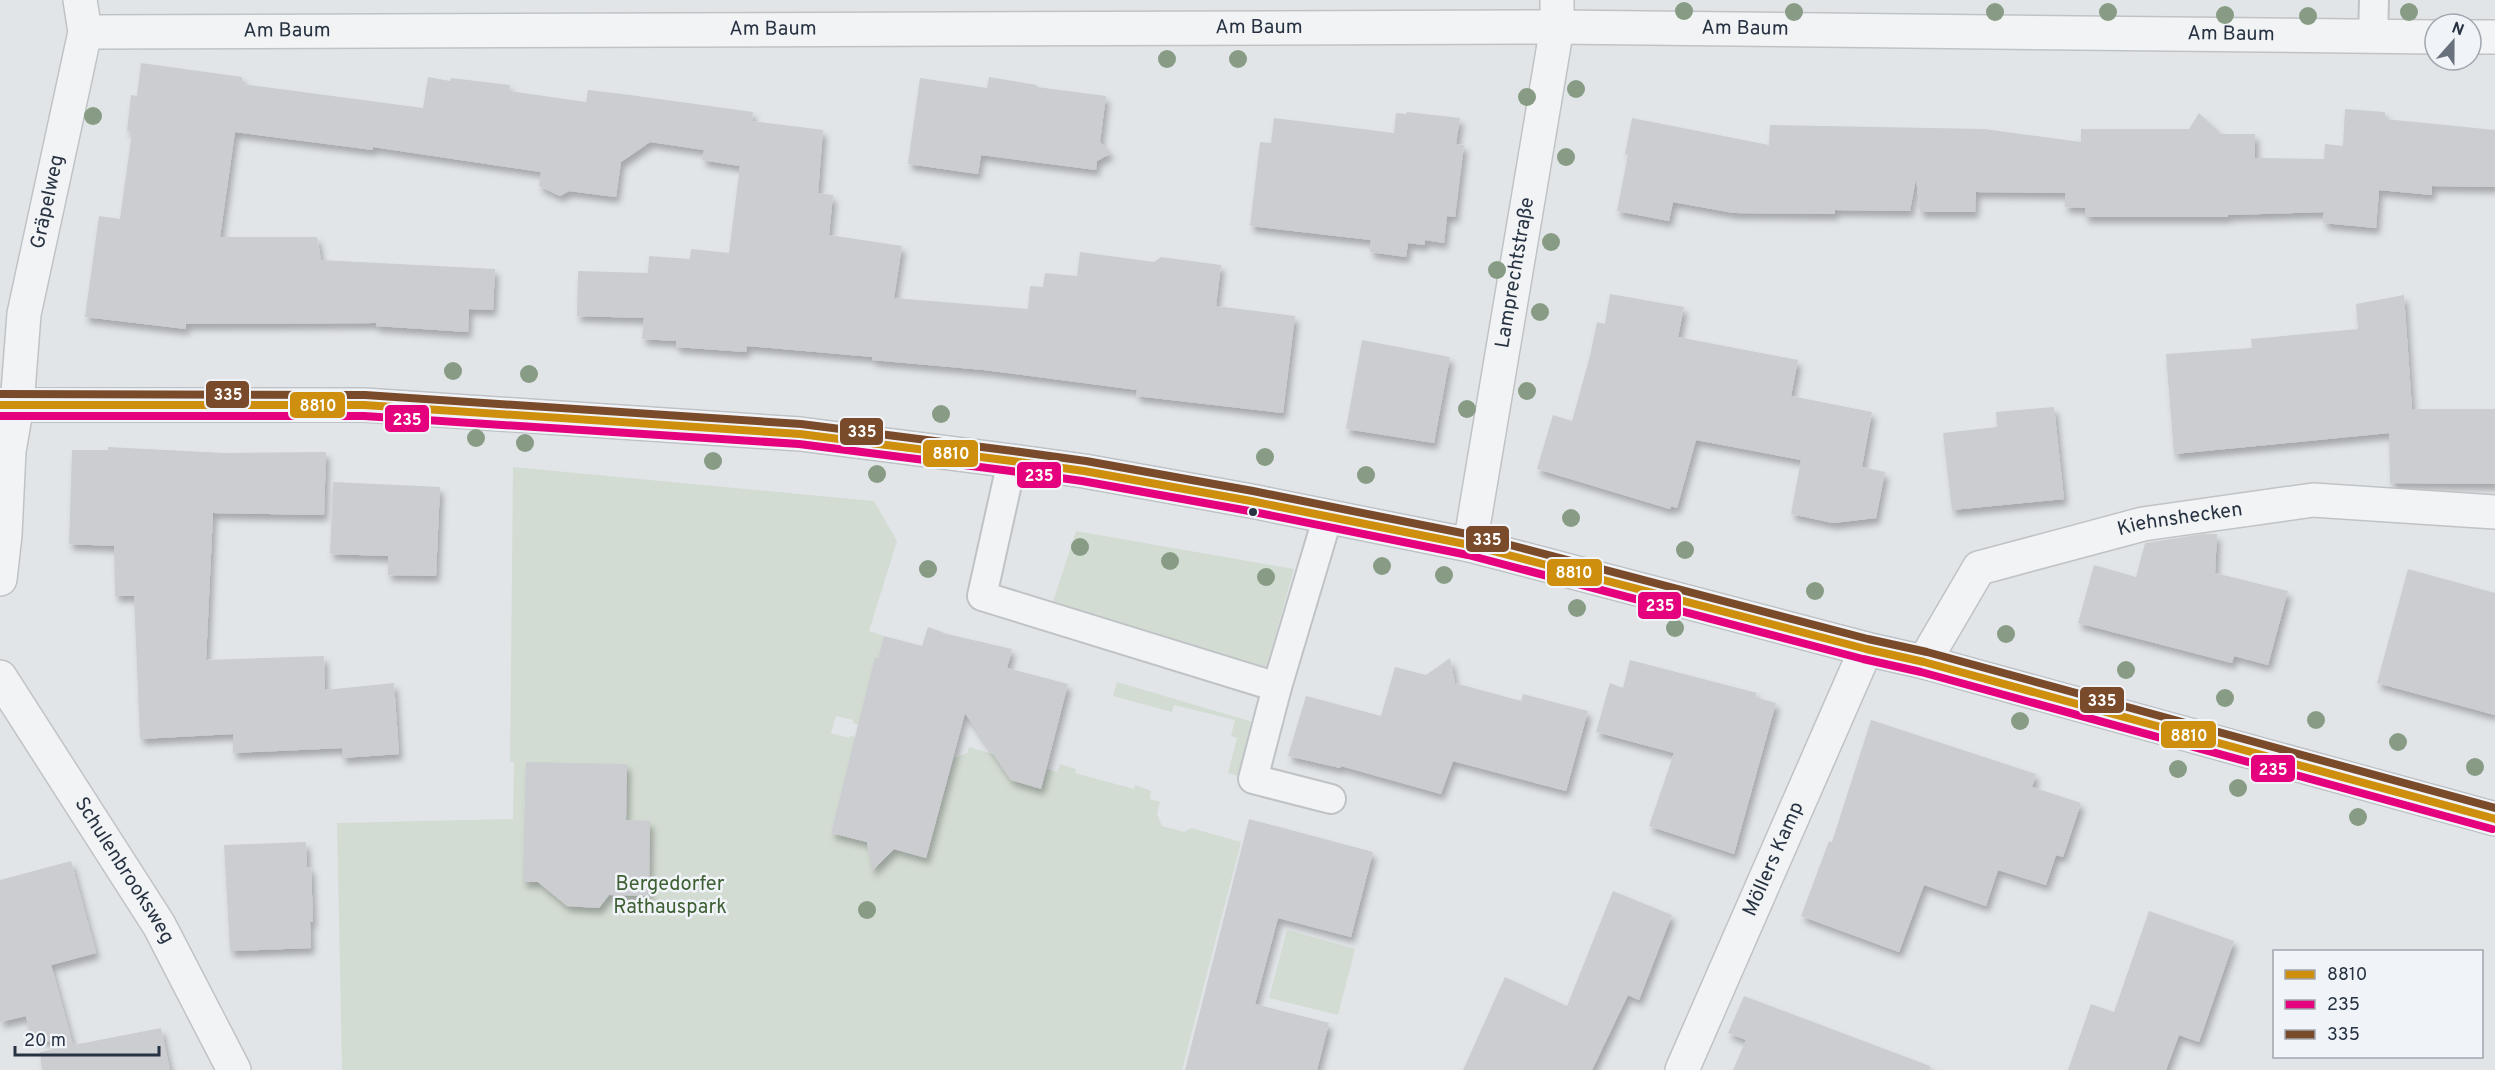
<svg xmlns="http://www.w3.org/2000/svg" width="2495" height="1070" viewBox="0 0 2495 1070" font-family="Overpass,sans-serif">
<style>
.green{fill:#d3dcd3}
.building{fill:#cbcdd0;filter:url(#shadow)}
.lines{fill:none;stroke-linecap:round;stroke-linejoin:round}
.service-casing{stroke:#c0c3c6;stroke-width:32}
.minor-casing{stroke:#c0c3c6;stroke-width:36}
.primary-casing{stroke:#bec2c6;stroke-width:36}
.service{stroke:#f2f3f4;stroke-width:28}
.minor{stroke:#f2f3f4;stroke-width:33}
.primary{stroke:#f6f6f7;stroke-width:33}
.bus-1-casing{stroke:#f0f3f7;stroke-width:12}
.bus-2-casing{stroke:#f0f3f7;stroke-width:12}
.bus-3-casing{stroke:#f0f3f7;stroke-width:12}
.bus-1{stroke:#cd8f0d;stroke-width:8}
.bus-2{stroke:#e5007d;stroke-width:8}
.bus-3{stroke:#7a4b2a;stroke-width:8}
.tree{fill:#889c85}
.bus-dot{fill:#273343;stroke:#f0f3f7;stroke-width:2}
.labels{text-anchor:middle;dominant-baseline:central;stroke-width:5;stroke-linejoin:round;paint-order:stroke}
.street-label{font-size:20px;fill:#273343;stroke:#f0f3f7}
.park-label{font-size:20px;fill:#3e6034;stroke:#f0f3f7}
.line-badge{stroke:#f0f3f7;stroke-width:2}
.badge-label{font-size:16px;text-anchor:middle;font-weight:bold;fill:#fff}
</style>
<defs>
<filter id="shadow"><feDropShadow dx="3.5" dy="6" stdDeviation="3" flood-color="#0004"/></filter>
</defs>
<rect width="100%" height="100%" fill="#e2e5e8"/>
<g class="green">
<polygon points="513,467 874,501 897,541 869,631 884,636 878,658 875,658 860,725 853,723 853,720 836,716 831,733 849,738 850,736 856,737 831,833 867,842 868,850 888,855 894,849 926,858 954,758 967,753 969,747 1007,758 1042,782 1047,769 1057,772 1060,764 1076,769 1075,773 1134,789 1135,785 1151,791 1150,799 1160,802 1157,814 1162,826 1184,832 1191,828 1241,842 1182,1070 342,1070 337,823 513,819 514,762 510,762"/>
<polygon points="1076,531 1294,569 1266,670 1053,602"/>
<polygon points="1117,682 1253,722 1239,776 1228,773 1237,738 1231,736 1235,720 1174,705 1172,712 1113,696"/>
<polygon points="1287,930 1355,949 1338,1015 1269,998"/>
</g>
<g class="building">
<polygon points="141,63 242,77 242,84 423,108 428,77 450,81 451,78 510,85 509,91 586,102 588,90 630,95 753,112 752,121 823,130 818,193 833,195 829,235 902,246 894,298 1028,309 1030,286 1043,287 1045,273 1077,276 1080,252 1154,262 1161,257 1221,265 1216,306 1295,316 1283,413 1136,396 1137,390 984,370 872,360 873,357 747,346 746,352 676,347 676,341 642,339 644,318 577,316 578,271 648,273 649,256 690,259 691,249 729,253 740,166 702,160 704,150 650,142 621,162 616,197 569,191 560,196 539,186 541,172 373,147 373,150 235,132 220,237 317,237 321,260 495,269 493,310 469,309 468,332 376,326 376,323 186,324 186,329 85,317 99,216 120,219 132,132 127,130 131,95 137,96"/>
<polygon points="989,77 1037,85 1037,87 1106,96 1100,142 1111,153 1097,161 1096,170 981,155 978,174 908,164 920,78 987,88"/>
<polygon points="2345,109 2385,112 2385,119 2495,130 2495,187 2432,186 2432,195 2379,190 2376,228 2323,223 2324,212 2228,215 2228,217 2085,217 2085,208 2065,207 2065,193 1976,192 1975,212 1920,212 1916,178 1910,211 1835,210 1835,214 1734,213 1673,202 1669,221 1617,211 1628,155 1625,154 1632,118 1769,145 1770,125 1984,129 2081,142 2081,129 2189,129 2199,113 2221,134 2255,134 2255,158 2324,159 2325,144 2343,146"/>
<polygon points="1407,112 1460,118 1456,144 1464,145 1455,217 1447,216 1444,243 1425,240 1425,245 1408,243 1406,257 1370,252 1371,240 1250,226 1260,142 1271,143 1274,118 1394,133 1396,113 1406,114"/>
<polygon points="1610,294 1684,307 1678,337 1798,360 1791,396 1872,412 1862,467 1885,472 1876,518 1833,523 1791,514 1801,460 1696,440 1677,508 1671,506 1670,509 1537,469 1553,415 1572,421 1590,356 1597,322 1605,324"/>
<polygon points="2404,295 2412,409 2495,409 2495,484 2390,483 2389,433 2174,454 2166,354 2252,348 2251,339 2358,329 2356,304"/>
<polygon points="1362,340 1450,357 1434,443 1346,429"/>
<polygon points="2054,407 2064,499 1952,510 1943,433 1997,427 1996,412"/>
<polygon points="108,447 224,453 326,452 324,515 213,513 206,660 324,656 325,690 394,683 399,754 342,758 342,748 233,753 233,734 140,739 134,596 115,596 114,546 69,544 72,450 108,450"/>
<polygon points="333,482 440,487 436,576 388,575 388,556 330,554"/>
<polygon points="2203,534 2217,534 2215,573 2288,591 2268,665 2234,656 2232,663 2078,623 2094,565 2136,577 2145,543"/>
<polygon points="2408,569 2495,593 2495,715 2377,683"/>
<polygon points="928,627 947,634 1012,649 1007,668 1068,684 1041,789 1011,780 965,713 926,858 894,849 872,871 867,842 831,833 875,657 878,658 884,636 922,646"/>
<polygon points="1450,658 1455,683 1521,701 1523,694 1588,711 1566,791 1453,761 1441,794 1341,766 1340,768 1288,756 1306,696 1381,716 1395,667 1426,675"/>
<polygon points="1630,660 1757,693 1755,697 1776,703 1734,854 1649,826 1674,753 1596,732 1610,683 1623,688"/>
<polygon points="1871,720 2036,774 2032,787 2081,803 2063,857 2056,855 2046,885 1998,870 1986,906 1924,885 1899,952 1801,916 1829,841 1832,842"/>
<polygon points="526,762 627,764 626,820 650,821 649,896 609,895 599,908 567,906 538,882 523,882"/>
<polygon points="1249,819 1373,852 1351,937 1278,918 1255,1004 1329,1023 1317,1070 1185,1070"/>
<polygon points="306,842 307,867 311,867 313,922 310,922 311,948 230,951 224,845"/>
<polygon points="71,861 96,953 51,965 73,1045 161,1028 170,1070 42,1070 40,1052 64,1047 30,1034 26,1016 0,1022 0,880"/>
<polygon points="1613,891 1672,915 1639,1000 1628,995 1592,1070 1463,1070 1505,977 1567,1006"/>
<polygon points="2149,911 2234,941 2199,1042 2179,1035 2166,1070 2068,1070 2091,1004 2114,1012"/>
<polygon points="1744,996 1930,1066 1929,1070 1733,1070 1746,1040 1728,1033"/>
</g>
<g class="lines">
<g class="service-casing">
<g id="service">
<polyline points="2373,36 2374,0"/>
<polyline points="1012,461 982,596 1277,687 1328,516"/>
<polyline points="1277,687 1253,779 1331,799"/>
</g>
</g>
<g class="minor-casing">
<g id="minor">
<path id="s1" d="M85,32L1557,27L2435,37"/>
<polyline points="2471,37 2495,37"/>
<path id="s2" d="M1470,545L1557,27V0"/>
<path id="s3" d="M0,579L5,535L9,451L17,405L24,314L85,32L80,0"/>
<path id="s4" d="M1924,662L1979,568L2143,524L2313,500L2495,512"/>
<path id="s5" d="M0,677L159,925L234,1070"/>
<path id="s6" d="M1682,1070L1866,649"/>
</g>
</g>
<g class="primary-casing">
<polyline id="primary" points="0,405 364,405 800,434 1012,461 1084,471 1251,501 1470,545 1866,649 1924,662 2495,819"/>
</g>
<use href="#service" class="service"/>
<use href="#minor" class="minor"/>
<use href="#primary" class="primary"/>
<g class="bus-1-casing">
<polyline id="bus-1" points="0,405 364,405 800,434 1012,461 1084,471 1251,501 1470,545 1866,649 1924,662 2495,819"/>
</g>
<g class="bus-2-casing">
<polyline id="bus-2" points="0,416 364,416 799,444 1011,471 1082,481 1249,511 1468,555 1863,659 1921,672 2492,829"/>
</g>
<g class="bus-3-casing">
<polyline id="bus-3" points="0,394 365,395 801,424 1013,451 1086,461 1253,491 1472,535 1868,639 1927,652 2495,808"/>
</g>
<use href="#bus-1" class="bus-1"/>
<use href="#bus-2" class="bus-2"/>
<use href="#bus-3" class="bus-3"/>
</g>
<g class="tree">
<circle cx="1684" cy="11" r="9"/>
<circle cx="1794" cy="12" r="9"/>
<circle cx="1995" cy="12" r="9"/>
<circle cx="2108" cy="12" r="9"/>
<circle cx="2409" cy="12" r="9"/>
<circle cx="2225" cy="15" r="9"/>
<circle cx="2308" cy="16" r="9"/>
<circle cx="1167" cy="59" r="9"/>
<circle cx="1238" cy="59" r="9"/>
<circle cx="1576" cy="89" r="9"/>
<circle cx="1527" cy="97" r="9"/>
<circle cx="93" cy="116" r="9"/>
<circle cx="1566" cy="157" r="9"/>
<circle cx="1551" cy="242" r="9"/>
<circle cx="1497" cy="270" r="9"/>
<circle cx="1540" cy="312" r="9"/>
<circle cx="453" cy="371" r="9"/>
<circle cx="529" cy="374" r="9"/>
<circle cx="1527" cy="391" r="9"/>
<circle cx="1467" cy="409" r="9"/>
<circle cx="941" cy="414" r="9"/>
<circle cx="476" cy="438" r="9"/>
<circle cx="525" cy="443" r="9"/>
<circle cx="1265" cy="457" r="9"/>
<circle cx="713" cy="461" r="9"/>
<circle cx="877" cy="474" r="9"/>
<circle cx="1366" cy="475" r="9"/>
<circle cx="1571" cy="518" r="9"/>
<circle cx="1080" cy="547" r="9"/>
<circle cx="1685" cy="550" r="9"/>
<circle cx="1170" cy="561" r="9"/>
<circle cx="1382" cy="566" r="9"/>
<circle cx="928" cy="569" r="9"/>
<circle cx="1444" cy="575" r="9"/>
<circle cx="1266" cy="577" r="9"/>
<circle cx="1815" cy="591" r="9"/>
<circle cx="1577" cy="608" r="9"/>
<circle cx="1675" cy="628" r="9"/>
<circle cx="2006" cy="634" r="9"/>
<circle cx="2126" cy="670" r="9"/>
<circle cx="2225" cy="698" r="9"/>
<circle cx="2316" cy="720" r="9"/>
<circle cx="2020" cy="721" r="9"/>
<circle cx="2398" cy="742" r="9"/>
<circle cx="2475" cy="767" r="9"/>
<circle cx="2178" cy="769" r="9"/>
<circle cx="2238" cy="788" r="9"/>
<circle cx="2358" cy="817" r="9"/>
<circle cx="867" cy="910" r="9"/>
</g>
<circle class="bus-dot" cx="1253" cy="512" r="5"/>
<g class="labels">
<g class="street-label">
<text stroke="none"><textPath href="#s1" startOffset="1174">Am Baum</textPath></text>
<text stroke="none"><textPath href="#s1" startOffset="1660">Am Baum</textPath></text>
<text stroke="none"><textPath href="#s1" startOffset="688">Am Baum</textPath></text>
<text stroke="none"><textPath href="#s1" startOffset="202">Am Baum</textPath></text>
<text stroke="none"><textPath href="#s1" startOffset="2146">Am Baum</textPath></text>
<text stroke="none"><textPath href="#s3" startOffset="381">Gräpelweg</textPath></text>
<text stroke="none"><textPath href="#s2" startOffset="276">Lamprechtstraße</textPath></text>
<text stroke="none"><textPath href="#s4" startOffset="316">Kiehnshecken</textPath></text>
<text stroke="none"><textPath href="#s6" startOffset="230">Möllers Kamp</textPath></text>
<text stroke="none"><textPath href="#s5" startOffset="230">Schulenbrooksweg</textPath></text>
</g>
<g class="park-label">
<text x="670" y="885">Bergedorfer<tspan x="670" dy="23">Rathauspark</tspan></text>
</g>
</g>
<g class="line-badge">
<rect x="205" y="380" width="45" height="29" rx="6" fill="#7a4b2a"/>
<rect x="289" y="391" width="57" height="28" rx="6" fill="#cd8f0d"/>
<rect x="384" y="404" width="46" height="29" rx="6" fill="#e5007d"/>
<rect x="839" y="417" width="45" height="29" rx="6" fill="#7a4b2a"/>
<rect x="922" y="439" width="57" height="29" rx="6" fill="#cd8f0d"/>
<rect x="1016" y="461" width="46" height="28" rx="6" fill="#e5007d"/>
<rect x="1465" y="525" width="45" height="28" rx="6" fill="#7a4b2a"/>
<rect x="1546" y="558" width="57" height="29" rx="6" fill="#cd8f0d"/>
<rect x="1637" y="591" width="45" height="29" rx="6" fill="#e5007d"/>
<rect x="2079" y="686" width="46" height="28" rx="6" fill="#7a4b2a"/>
<rect x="2160" y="720" width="57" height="29" rx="6" fill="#cd8f0d"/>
<rect x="2250" y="754" width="46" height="29" rx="6" fill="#e5007d"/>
</g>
<g class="badge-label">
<text x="228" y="400">335</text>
<text x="318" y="411">8810</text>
<text x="407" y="425">235</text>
<text x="862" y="437">335</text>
<text x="951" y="459">8810</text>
<text x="1039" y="481">235</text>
<text x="1487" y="545">335</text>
<text x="1574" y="578">8810</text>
<text x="1660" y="611">235</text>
<text x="2102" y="706">335</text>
<text x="2189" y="741">8810</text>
<text x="2273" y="775">235</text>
</g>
<rect x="2273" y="950" width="210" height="108" fill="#f0f3f7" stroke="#a0a6af" stroke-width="1.5"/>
<rect x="2285" y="970" width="30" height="9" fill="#cd8f0d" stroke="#a0a6af" stroke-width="1.5"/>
<text x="2327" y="980" font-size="18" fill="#273343">8810</text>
<rect x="2285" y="1000" width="30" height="9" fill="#e5007d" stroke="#a0a6af" stroke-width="1.5"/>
<text x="2327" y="1010" font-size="18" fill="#273343">235</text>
<rect x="2285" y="1030" width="30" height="9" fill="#7a4b2a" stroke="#a0a6af" stroke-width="1.5"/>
<text x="2327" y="1040" font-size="18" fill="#273343">335</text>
<g transform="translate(2453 42) rotate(21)"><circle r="28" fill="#f0f3f7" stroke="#a0a6af" stroke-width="1.5"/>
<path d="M0-4.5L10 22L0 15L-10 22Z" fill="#68717d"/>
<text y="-9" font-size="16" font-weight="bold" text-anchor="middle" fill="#273343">N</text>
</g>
<path d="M15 1046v9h144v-9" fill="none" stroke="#273343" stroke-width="3"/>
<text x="24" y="1046" font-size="18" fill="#273343" stroke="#f0f3f7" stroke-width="4.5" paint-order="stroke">20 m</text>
</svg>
